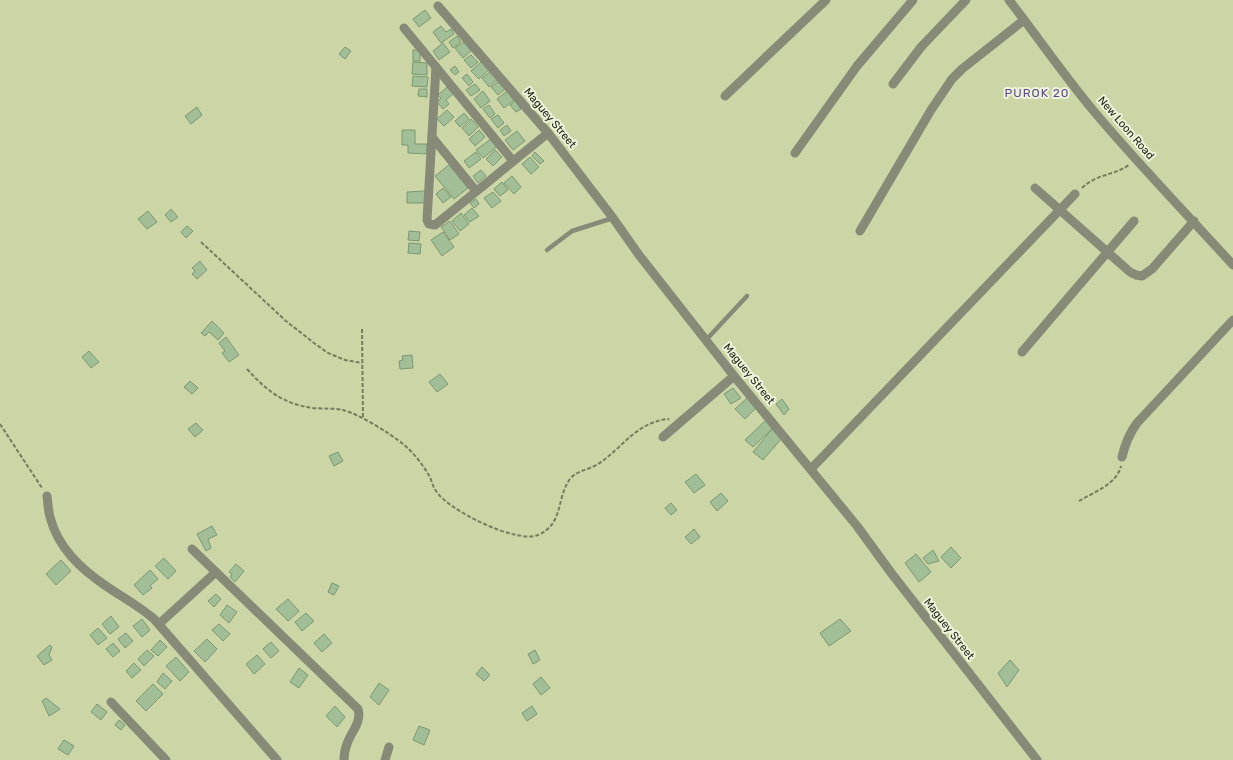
<svg xmlns="http://www.w3.org/2000/svg" width="1233" height="760" viewBox="0 0 1233 760" font-family="Rubik,sans-serif">
<style>
.building{fill:#a1be96;stroke:#7c9871}
.lines{fill:none;stroke-linecap:round;stroke-linejoin:round}
.path{stroke:#767d5c;stroke-width:2;stroke-dasharray:4 2;stroke-linecap:butt}
.lane{stroke:#868a76;stroke-width:4.5}
.street{stroke:#868a76;stroke-width:9}
.labels{text-anchor:middle;dominant-baseline:central;stroke-width:4;stroke-linejoin:round;paint-order:stroke}
.street-label{font-size:11px;fill:#232614;stroke:#eef3db}
.neighbourhood-label{font-size:12px;letter-spacing:1px;fill:#5e4a88;stroke:#eef3db}
</style>
<rect width="100%" height="100%" fill="#cbd5a5"/>
<g class="building">
<polygon points="425,10 431,18 419,27 413,19"/>
<polygon points="441,26 446,32 451,29 454,34 441,43 433,32"/>
<polygon points="457,36 461,42 453,48 449,42"/>
<polygon points="464,42 471,51 463,58 455,48"/>
<polygon points="443,43 450,52 439,60 433,51"/>
<polygon points="345,47 351,51 345,59 339,54"/>
<rect x="413" y="50" width="7" height="11"/>
<polygon points="471,55 478,62 471,68 464,60"/>
<polygon points="483,60 491,68 479,79 471,71"/>
<polygon points="413,62 427,63 427,75 412,74"/>
<polygon points="455,66 459,72 455,75 450,70"/>
<polygon points="491,71 498,79 489,87 482,78"/>
<polygon points="467,74 473,82 469,86 462,78"/>
<polygon points="413,76 428,77 427,87 412,86"/>
<polygon points="499,81 505,89 498,95 491,87"/>
<polygon points="475,84 480,90 471,96 466,90"/>
<polygon points="447,87 453,94 446,100 449,104 443,109 437,102 441,98 438,95"/>
<polygon points="419,89 427,89 427,97 418,96"/>
<polygon points="483,91 490,101 481,108 474,99"/>
<polygon points="507,91 514,100 504,108 497,99"/>
<polygon points="515,101 521,109 516,112 510,105"/>
<polygon points="489,105 495,114 490,118 483,109"/>
<polygon points="197,107 202,115 191,124 185,116"/>
<polygon points="447,110 454,117 444,126 437,119"/>
<polygon points="464,113 469,119 460,127 455,121"/>
<polygon points="498,115 504,123 498,128 491,119"/>
<polygon points="471,119 478,127 469,136 462,128"/>
<polygon points="507,125 511,131 504,136 500,130"/>
<polygon points="402,130 415,130 415,144 427,144 427,154 408,153 408,145 402,145"/>
<polygon points="479,130 485,137 475,146 469,139"/>
<polygon points="517,131 525,141 513,150 505,140"/>
<polygon points="492,138 498,146 483,158 476,150"/>
<polygon points="495,150 502,157 493,166 486,159"/>
<polygon points="476,152 481,159 469,168 464,161"/>
<polygon points="535,152 544,161 540,164 532,156"/>
<polygon points="530,157 539,167 531,174 522,164"/>
<polygon points="449,165 468,188 454,199 435,176"/>
<polygon points="481,170 486,176 478,183 473,176"/>
<polygon points="512,176 521,187 514,194 504,183"/>
<polygon points="502,182 508,190 500,196 494,189"/>
<polygon points="443,188 451,197 443,203 436,194"/>
<polygon points="425,191 426,203 407,203 407,192"/>
<polygon points="493,192 501,201 492,208 484,198"/>
<polygon points="476,199 479,204 474,208 470,203"/>
<polygon points="472,208 479,216 470,222 464,215"/>
<polygon points="171,209 178,217 171,222 165,215"/>
<polygon points="148,211 157,222 147,229 138,219"/>
<polygon points="461,213 469,224 460,231 452,221"/>
<polygon points="450,221 459,234 450,240 441,227"/>
<polygon points="187,226 193,231 186,238 181,232"/>
<polygon points="409,231 420,232 419,241 408,240"/>
<polygon points="443,232 454,247 442,256 431,240"/>
<polygon points="409,243 421,244 420,254 408,253"/>
<polygon points="200,261 207,270 197,279 192,274 195,271 192,268"/>
<polygon points="212,321 224,333 218,340 209,332 205,336 201,333"/>
<polygon points="226,337 239,355 229,362 222,353 225,351 219,343"/>
<polygon points="89,351 99,362 91,368 82,357"/>
<polygon points="412,355 413,368 400,369 399,361 403,360 402,356"/>
<polygon points="440,374 448,384 437,392 429,382"/>
<polygon points="190,381 198,388 192,394 184,387"/>
<polygon points="733,388 741,398 731,404 724,394"/>
<polygon points="747,398 756,408 745,419 735,409"/>
<polygon points="782,399 789,409 784,415 776,404"/>
<polygon points="766,420 773,428 753,447 745,440"/>
<polygon points="196,423 203,430 195,437 188,429"/>
<polygon points="772,429 782,438 763,460 753,452"/>
<polygon points="338,452 343,461 334,466 329,456"/>
<polygon points="696,474 705,485 694,493 685,482"/>
<polygon points="721,493 728,501 717,511 710,502"/>
<polygon points="671,503 677,510 671,515 665,508"/>
<polygon points="212,526 217,535 208,539 211,548 206,551 197,534"/>
<polygon points="694,529 700,537 691,544 685,537"/>
<polygon points="951,547 961,558 951,568 941,557"/>
<polygon points="933,550 939,561 928,564 923,558"/>
<polygon points="916,554 931,572 919,582 905,563"/>
<polygon points="164,558 176,571 168,579 155,566"/>
<polygon points="61,560 71,571 56,585 46,574"/>
<polygon points="236,564 244,571 235,582 230,577 232,574 229,572"/>
<polygon points="150,570 158,579 150,586 152,588 143,595 134,585"/>
<polygon points="332,583 339,586 334,595 328,592"/>
<polygon points="216,594 221,599 214,607 208,601"/>
<polygon points="288,599 299,611 288,621 276,609"/>
<polygon points="227,605 237,612 229,623 220,615"/>
<polygon points="306,613 314,621 302,631 295,622"/>
<polygon points="111,616 119,627 110,634 102,624"/>
<polygon points="142,619 150,630 142,637 133,626"/>
<polygon points="840,619 851,631 829,646 820,633"/>
<polygon points="219,624 230,634 223,641 212,630"/>
<polygon points="98,628 107,638 98,645 90,635"/>
<polygon points="126,633 133,641 125,648 118,639"/>
<polygon points="324,634 332,643 322,652 314,643"/>
<polygon points="207,639 217,649 205,662 194,651"/>
<polygon points="160,640 167,647 158,656 151,650"/>
<polygon points="271,642 279,651 271,658 263,649"/>
<polygon points="113,643 120,651 113,657 106,649"/>
<polygon points="50,645 52,647 49,655 52,660 44,665 37,656"/>
<polygon points="147,650 154,656 144,666 138,659"/>
<polygon points="535,650 540,660 533,664 528,654"/>
<polygon points="257,655 265,664 254,674 246,664"/>
<polygon points="176,657 189,672 180,681 166,666"/>
<polygon points="1010,660 1019,670 1007,687 998,673"/>
<polygon points="134,663 141,670 132,678 126,671"/>
<polygon points="482,667 490,675 484,681 476,674"/>
<polygon points="299,668 308,675 299,688 290,682"/>
<polygon points="163,673 172,681 165,689 157,682"/>
<polygon points="541,677 550,688 541,695 533,684"/>
<polygon points="379,683 389,690 379,705 370,697"/>
<polygon points="153,684 163,694 146,711 136,701"/>
<polygon points="46,698 60,709 49,716 42,701"/>
<polygon points="97,704 107,712 101,720 91,712"/>
<polygon points="335,706 345,717 337,727 326,716"/>
<polygon points="532,706 537,714 527,721 522,713"/>
<polygon points="119,720 125,725 121,730 115,725"/>
<polygon points="419,726 430,730 424,745 413,740"/>
<polygon points="64,740 74,746 68,755 58,749"/>
</g>
<g class="lines">
<g class="path">
<path d="M1082,188C1098,173 1113,176 1129,165"/>
<polyline points="201,242 286,321 314,343 328,353 345,360 362,363"/>
<polyline points="362,329 363,419"/>
<path d="M247,369C267,391 283,404 313,408C323,409 334,408 343,410C359,414 391,434 403,444C414,453 423,465 430,477C432,482 433,487 436,491C448,510 516,544 538,535C564,524 556,498 570,479C577,470 589,470 598,464C624,447 635,423 668,419L669,420"/>
<polyline points="0,424 42,488"/>
<path d="M1079,501C1094,492 1117,484 1121,466"/>
</g>
<g class="lane">
<polyline points="547,250 572,231 613,218"/>
<polyline points="706,340 747,296"/>
</g>
<g class="street">
<path d="M1009,0C1037,36 1063,74 1092,109C1137,163 1186,213 1233,265"/>
<polyline points="438,6 548,133 613,218 639,255 734,376 857,526 892,574 1037,760"/>
<polyline points="404,28 513,161"/>
<polyline points="436,67 427,220 429,224 435,225 548,133"/>
<polyline points="893,84 921,47 966,0"/>
<polyline points="725,96 826,0"/>
<polyline points="432,137 476,191"/>
<polyline points="795,153 857,66 913,0"/>
<polyline points="1035,188 1130,272 1136,275 1142,276 1152,269 1194,221"/>
<polyline points="860,231 931,110 952,79 962,69 1024,20"/>
<polyline points="1022,352 1134,221"/>
<polyline points="663,437 734,376"/>
<path d="M1122,457C1125,444 1129,434 1137,423L1233,320"/>
<polyline points="811,469 1075,194"/>
<path d="M47,496C48,503 48,510 50,517C58,548 81,569 106,586C122,597 139,606 154,619L277,760"/>
<path d="M192,549L358,709C362,722 351,732 347,744C345,749 344,755 344,760"/>
<polyline points="159,624 216,572"/>
<polyline points="111,702 166,760"/>
<polyline points="385,760 389,747"/>
</g>
</g>
<g class="labels">
<g class="street-label">
<text transform="translate(550 118) rotate(50)">Maguey Street</text>
<text transform="translate(1126 128) rotate(49)">New Loon Road</text>
<text transform="translate(749 374) rotate(51)">Maguey Street</text>
<text transform="translate(949 629) rotate(52)">Maguey Street</text>
</g>
<g class="neighbourhood-label">
<text x="1037" y="93">PUROK 20</text>
</g>
</g>
</svg>
